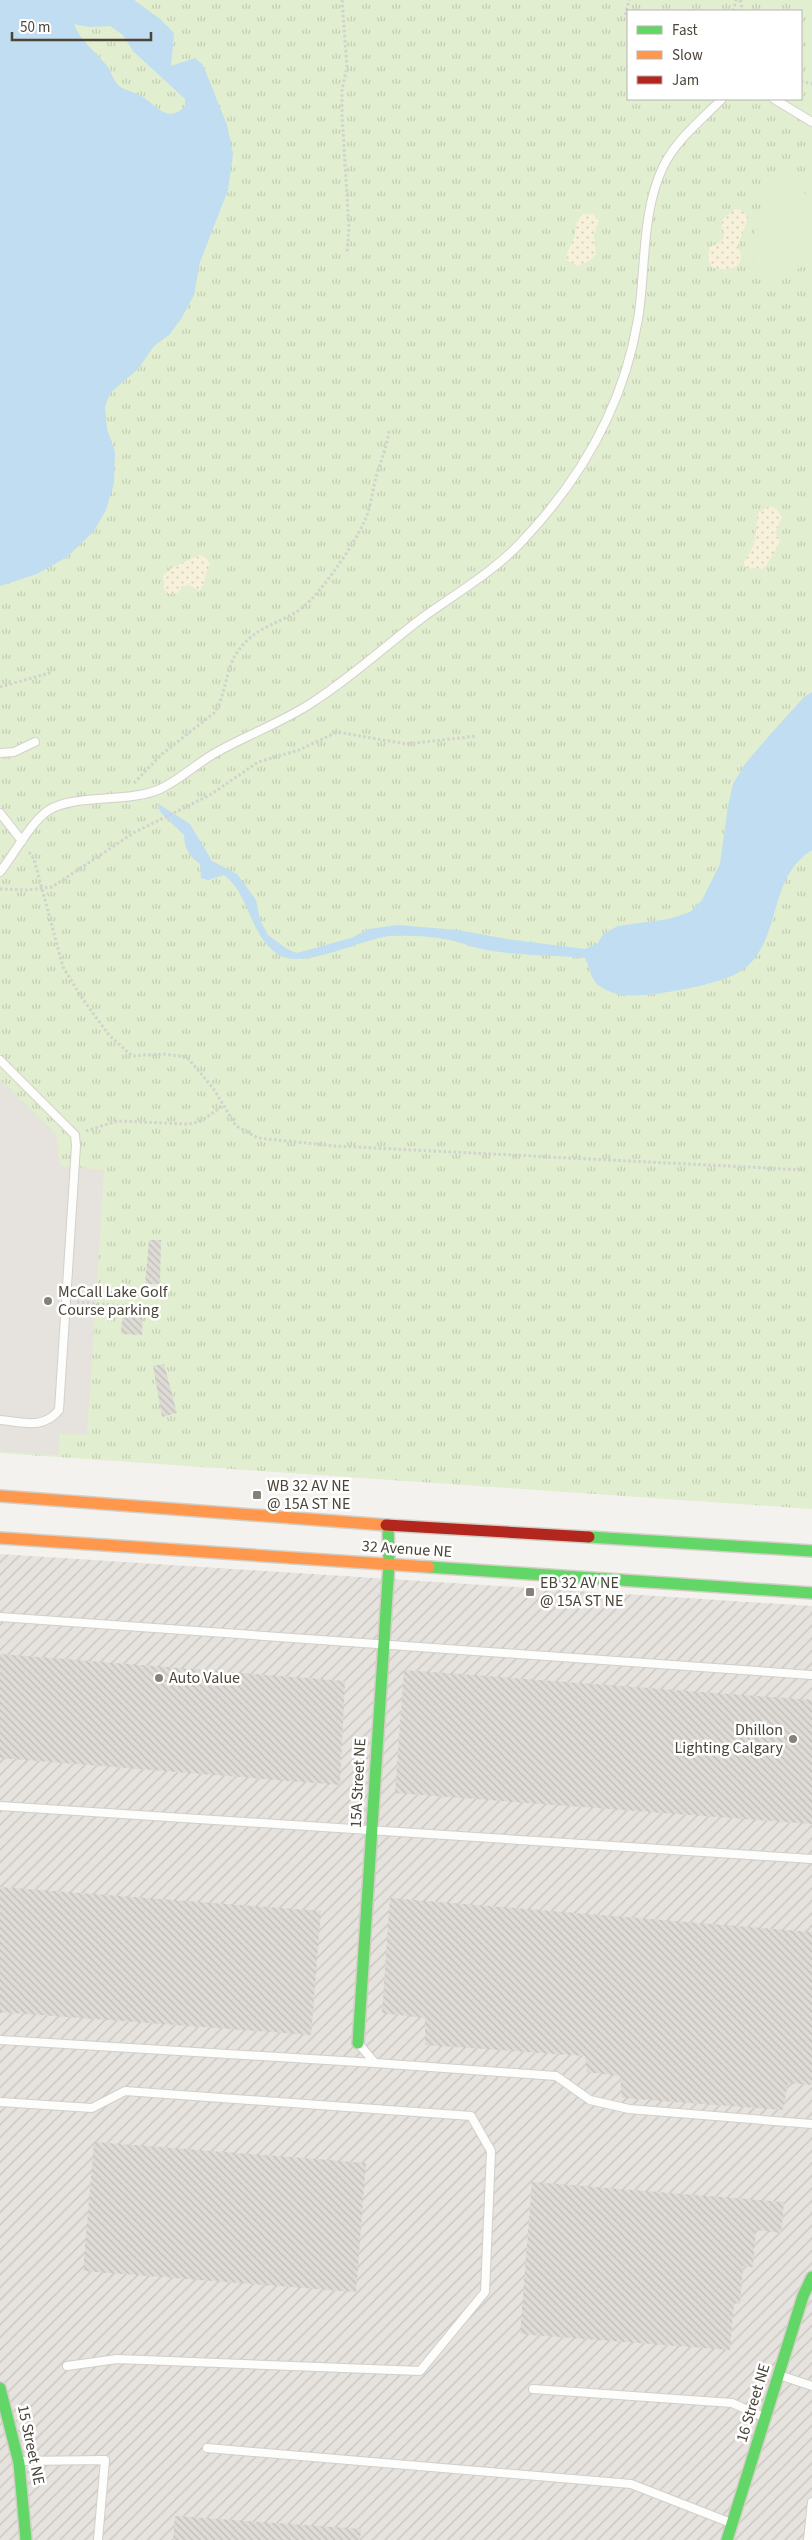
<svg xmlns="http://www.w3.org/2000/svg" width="812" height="2540" viewBox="0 0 812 2540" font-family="'Source Sans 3',sans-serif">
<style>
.industrial{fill:url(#industrial-furrows)}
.grass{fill:url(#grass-tufts);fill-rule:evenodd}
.sand{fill:url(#sand-dots)}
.pitch{fill:#e1eecf}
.parking{fill:#e6e3df}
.water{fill:#c0ddf1;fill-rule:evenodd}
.building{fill:url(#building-back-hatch)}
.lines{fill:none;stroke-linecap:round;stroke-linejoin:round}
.lane-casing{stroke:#d2d0cb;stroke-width:10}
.fast-casing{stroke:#d3cfc5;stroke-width:14}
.slow-casing{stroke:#d3cfc5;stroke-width:14}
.jam-casing{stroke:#d3cfc5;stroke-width:14}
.path{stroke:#d3d2cc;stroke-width:3;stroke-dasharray:2.5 2.5;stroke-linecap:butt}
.lane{stroke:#fdfdfc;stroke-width:8}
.fast{stroke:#63d668;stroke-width:11}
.slow{stroke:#ff974d;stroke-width:11}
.jam{stroke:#b3261e;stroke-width:11}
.poi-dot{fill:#868178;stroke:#fff;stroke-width:2}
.labels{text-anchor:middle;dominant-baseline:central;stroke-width:5;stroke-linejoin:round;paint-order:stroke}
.poi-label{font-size:16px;fill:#4b4439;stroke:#fff;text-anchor:start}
.street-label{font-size:16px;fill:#4b4439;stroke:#fff}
</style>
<defs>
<pattern id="industrial-furrows" width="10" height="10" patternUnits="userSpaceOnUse" patternTransform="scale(1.25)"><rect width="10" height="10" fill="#e6e2de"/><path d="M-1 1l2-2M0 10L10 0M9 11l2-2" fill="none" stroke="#c7c3bf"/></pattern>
<pattern id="grass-tufts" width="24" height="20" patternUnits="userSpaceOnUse" patternTransform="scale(1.25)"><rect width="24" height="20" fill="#e1eecf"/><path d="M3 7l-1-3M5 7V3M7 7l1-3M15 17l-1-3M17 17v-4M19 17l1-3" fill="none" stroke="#c3cdb2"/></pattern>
<pattern id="sand-dots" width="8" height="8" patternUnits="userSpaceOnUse" patternTransform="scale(1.25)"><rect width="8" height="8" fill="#f7f0da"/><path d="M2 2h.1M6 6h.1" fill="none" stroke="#d5cfbc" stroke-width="1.8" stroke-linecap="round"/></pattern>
<pattern id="building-back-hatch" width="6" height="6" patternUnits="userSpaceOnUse" patternTransform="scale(1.25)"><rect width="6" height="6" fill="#dedbd6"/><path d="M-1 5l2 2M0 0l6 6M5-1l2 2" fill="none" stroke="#c0bdb8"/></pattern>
</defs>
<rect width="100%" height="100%" fill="#f4f2ee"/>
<polygon class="industrial" points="0,1554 812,1606 812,2540 0,2540"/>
<path class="grass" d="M0,0H812V1509L0,1453ZM628,11H801V99H628Z"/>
<g class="sand">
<path d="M735,209L743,211L748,218L738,246C748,268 729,273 711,267L708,258L710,247L719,243L724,237C721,216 719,223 735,209Z"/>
<path d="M583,214H593L599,221L594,235L596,255L586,263L578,266L566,260C567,251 569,248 573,240C578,229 572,226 583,214Z"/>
<path d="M769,506L777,509L782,517L775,533L780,540C778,547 768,564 763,569L747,568L743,563L754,545L758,513Z"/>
<polygon points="200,555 207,558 210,565 206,572 204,585 199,591 189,585 182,586 178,593 169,594 164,589 163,576 173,567"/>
</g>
<path class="pitch" d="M790,178C812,184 810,228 811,250C809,268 795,270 781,276C744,269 750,252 757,224C762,203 764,182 790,178Z"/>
<polygon class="parking" points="0,1079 56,1134 60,1166 104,1170 87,1435 60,1433 58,1455 0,1451"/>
<g class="water">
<path d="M0,0H134L160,19L174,33L171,66L195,58L203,65L227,125L233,154L228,190L200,262L194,295L181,319L169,335L154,346L138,369L110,393L105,407L107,429L115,452L114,483L106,510L93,532L67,557L37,574L0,586ZM74,24L89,27L110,26L123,35L133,51L185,99V106C168,125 155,104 140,95C134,92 124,90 119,86C113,80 112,73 107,66C96,52 80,41 74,24Z"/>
<path d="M812,692V850C773,874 780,922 757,955C754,960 746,968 741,971C720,985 648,998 623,995C615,994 604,990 598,985C590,978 590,967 585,958C553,955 519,956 487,950C474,948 463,943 450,940C432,936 408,935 389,936C362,939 302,970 279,955C249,936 251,896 224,875L208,880L201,878L200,864C188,855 185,849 184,835L161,813L157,803L190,824L212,861L237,874L256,900L260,920L268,935L287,949L297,953L351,938L369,929L397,925L458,930L507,939L585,949L598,943L603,934L618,926L669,919L690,912L702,900L720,864L728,806L733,784L745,764L769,736L804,697Z"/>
</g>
<g class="building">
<polygon points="149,1240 161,1240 160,1284 145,1284"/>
<polygon points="123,1308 143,1310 142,1335 121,1334"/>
<polygon points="164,1364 177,1413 162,1417 153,1366"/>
<polygon points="0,1654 345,1681 340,1785 0,1758"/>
<polygon points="404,1670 812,1700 812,1824 395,1793"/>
<polygon points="0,1887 321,1911 311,2035 0,2012"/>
<polygon points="390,1898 812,1932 812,2085 788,2083 783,2110 622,2098 620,2076 587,2072 585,2056 425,2045 425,2018 382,2013"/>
<polygon points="94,2142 366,2163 356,2292 83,2271"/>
<polygon points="532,2182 784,2202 781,2233 756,2230 753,2267 743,2266 740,2304 734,2303 730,2350 520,2334"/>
<polygon points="175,2516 361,2529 360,2540 173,2540"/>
</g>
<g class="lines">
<g class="lane-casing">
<g id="lane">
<polyline points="774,99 812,122"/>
<polyline points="0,753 14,752 35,742"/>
<polyline points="0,813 22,841"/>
<path d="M0,872C12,857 33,819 49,810C73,794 129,803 160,789C180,780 198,762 217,752C249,734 283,722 313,702C352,677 385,646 422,618C455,594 498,569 525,538C583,476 624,403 638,319C646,270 641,213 663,167C676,140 701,120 722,99"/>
<path d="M0,1060L75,1135L76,1146L59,1410C43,1430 23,1422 0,1420"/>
<polyline points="0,1617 812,1675"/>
<polyline points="0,1806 812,1859"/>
<polyline points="0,2040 375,2063"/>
<polyline points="358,2043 375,2063 556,2076 590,2100 629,2109 812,2124"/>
<polyline points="0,2102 92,2108 125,2091 471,2116 491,2151 485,2292 420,2371 117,2359 67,2366"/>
<polyline points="779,2375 812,2386"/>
<polyline points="533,2389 732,2403 764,2417"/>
<polyline points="207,2448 631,2484 731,2523"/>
<polyline points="21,2461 105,2460 98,2540"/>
<polyline points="808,2540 812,2502"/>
</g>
</g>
<g class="fast-casing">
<g id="fast">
<polyline points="589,1537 812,1551"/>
<polyline points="429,1567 812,1593"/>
<polyline points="358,2043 389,1564 388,1525"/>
<polyline points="0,2388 19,2463 26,2540"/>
<polyline points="727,2540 803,2296 812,2277"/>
</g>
</g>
<g class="slow-casing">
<g id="slow">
<polyline points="0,1496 386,1525"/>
<polyline points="0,1538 429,1567"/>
</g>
</g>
<g class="jam-casing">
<polyline id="jam" points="386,1525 589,1537"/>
</g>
<g class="path">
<polyline points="342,0 347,67 342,89 342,116 349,227 347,253"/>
<polyline points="740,0 743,11"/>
<polyline points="733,11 736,0"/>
<polyline points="625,15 629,0"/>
<polyline points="801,81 812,84"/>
<polyline points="0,687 53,672"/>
<path d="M134,783L162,754L214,713C228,692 224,667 241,647C259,625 282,623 302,608C322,592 353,546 364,522C371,508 372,492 376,477C381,461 387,447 389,430"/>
<polyline points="29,852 34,859 63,967 82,998 109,1035 132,1056 163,1054 187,1057 213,1088 236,1126 258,1138 335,1146 805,1170"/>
<polyline points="0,889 27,890 52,887 135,832 210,795 258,762 299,750 337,732 406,744 477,736"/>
<polyline points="86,1131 117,1121 189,1124 201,1121 224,1105"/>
<polyline points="77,1302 135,1307"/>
</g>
<use href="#lane" class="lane"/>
<use href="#fast" class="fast"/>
<use href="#slow" class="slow"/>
<use href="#jam" class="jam"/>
</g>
<g class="poi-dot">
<circle cx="48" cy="1301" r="5"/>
<rect x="252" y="1490" width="10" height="10" rx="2.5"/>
<rect x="525" y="1587" width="10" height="10" rx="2.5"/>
<circle cx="159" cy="1678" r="5"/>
<circle cx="793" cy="1739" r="5"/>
</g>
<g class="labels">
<g class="poi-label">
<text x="58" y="1292">McCall Lake Golf<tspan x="58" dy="18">Course parking</tspan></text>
<text x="267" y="1486">WB 32 AV NE<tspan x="267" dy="18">@ 15A ST NE</tspan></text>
<text x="540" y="1583">EB 32 AV NE<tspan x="540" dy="18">@ 15A ST NE</tspan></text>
<text x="169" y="1678">Auto Value</text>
<text x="783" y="1730" text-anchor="end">Dhillon<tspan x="783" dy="18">Lighting Calgary</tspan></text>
</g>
<g class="street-label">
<text transform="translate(407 1549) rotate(4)">32 Avenue NE</text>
<text transform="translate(358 1783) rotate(-87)">15A Street NE</text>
<text transform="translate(753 2403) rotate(-73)">16 Street NE</text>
<text transform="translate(31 2445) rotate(78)">15 Street NE</text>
</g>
</g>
<rect x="627" y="10" width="175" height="90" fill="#ffffff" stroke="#b7b4b0"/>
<rect x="637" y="26" width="25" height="8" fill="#63d668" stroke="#b7b4b0"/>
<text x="672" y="35" font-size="15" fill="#4b4439">Fast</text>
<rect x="637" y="51" width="25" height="8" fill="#ff974d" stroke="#b7b4b0"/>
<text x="672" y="60" font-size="15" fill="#4b4439">Slow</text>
<rect x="637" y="76" width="25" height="8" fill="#b3261e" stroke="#b7b4b0"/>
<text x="672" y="85" font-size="15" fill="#4b4439">Jam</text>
<path d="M12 32v8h139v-8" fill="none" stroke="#4b4439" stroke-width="2.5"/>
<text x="20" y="32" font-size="15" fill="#4b4439" stroke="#ffffff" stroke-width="4" paint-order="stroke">50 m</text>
</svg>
